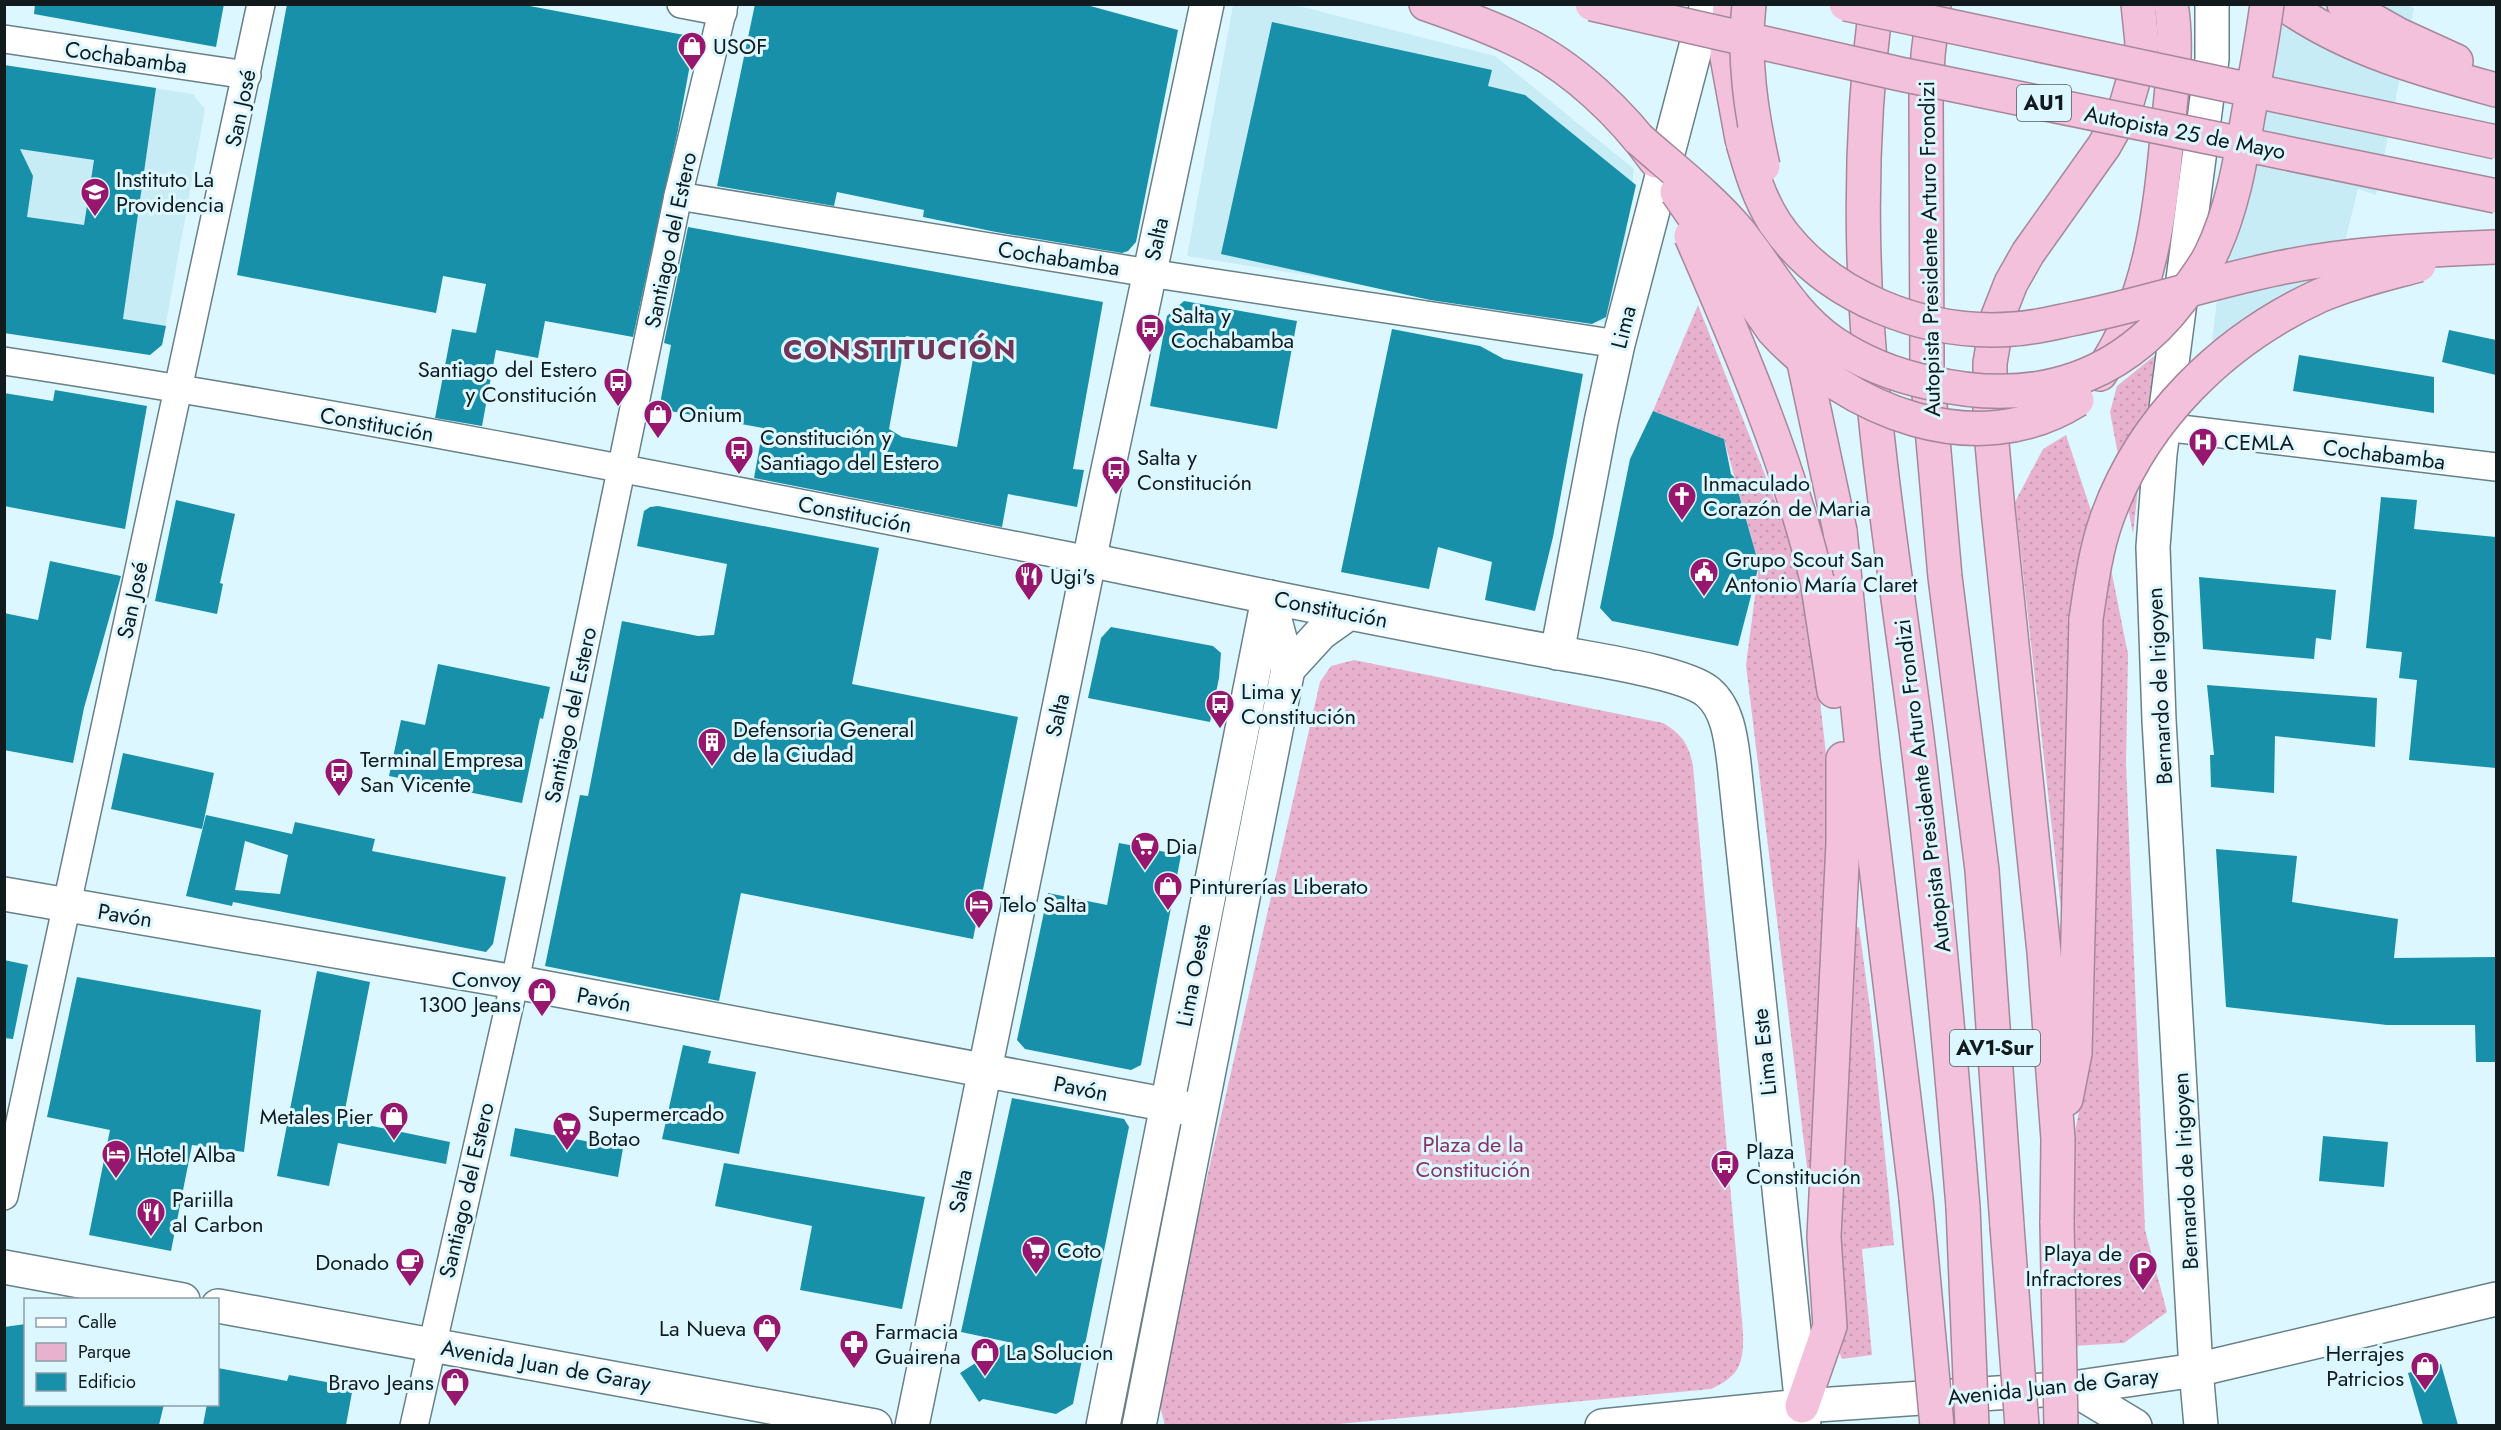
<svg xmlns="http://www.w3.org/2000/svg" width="2501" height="1430" viewBox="0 0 2501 1430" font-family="Jost,sans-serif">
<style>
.built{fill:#c8ecf6}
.green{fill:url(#green-dots)}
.building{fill:#1990aa;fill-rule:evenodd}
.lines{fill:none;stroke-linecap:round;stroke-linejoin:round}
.minor-casing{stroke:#688087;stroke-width:30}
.tertiary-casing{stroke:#688087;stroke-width:36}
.secondary-casing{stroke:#688087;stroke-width:36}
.motorway-casing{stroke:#a5879a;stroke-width:36}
.minor{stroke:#fff;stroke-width:27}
.tertiary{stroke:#fff;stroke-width:33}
.secondary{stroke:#fff;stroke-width:33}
.motorway{stroke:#f4c1dc;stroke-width:33}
.motorway-bridge-casing{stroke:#a5879a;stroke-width:36;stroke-linecap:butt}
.motorway-bridge{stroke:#f4c1dc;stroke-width:33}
.labels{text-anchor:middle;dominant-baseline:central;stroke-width:6;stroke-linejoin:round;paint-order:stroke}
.shield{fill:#dcf7ff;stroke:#4e5d62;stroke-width:1.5}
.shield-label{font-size:21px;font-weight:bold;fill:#111b1e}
.poi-label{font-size:22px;fill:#111b1e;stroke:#dcf7ff;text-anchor:start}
.street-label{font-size:22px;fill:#111b1e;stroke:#dcf7ff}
.park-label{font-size:22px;fill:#873167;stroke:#dcf7ff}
.district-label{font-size:28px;font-weight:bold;letter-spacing:1.5px;fill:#723459;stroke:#dcf7ff}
</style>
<defs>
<pattern id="green-dots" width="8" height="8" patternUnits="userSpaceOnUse" patternTransform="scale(1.5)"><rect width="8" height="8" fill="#e8b2cf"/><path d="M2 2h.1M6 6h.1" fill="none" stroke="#c698b1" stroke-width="1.8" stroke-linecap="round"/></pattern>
</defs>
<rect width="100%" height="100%" fill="#dcf7ff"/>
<g class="built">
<polygon points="1233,5 1295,5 1495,56 1634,169 1615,324 1187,256"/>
<polygon points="2260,5 2409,5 2414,9 2376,195 2358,189 2335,282 2212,341 2223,249"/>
<polygon points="4,65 193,94 205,109 162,345 150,355 5,333"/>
</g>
<g class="green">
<polygon points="1698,305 1806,579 1834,823 1814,1225 1746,665 1759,565 1724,439 1653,411"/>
<polygon points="2159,352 2145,425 2133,534 2110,412 2117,386"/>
<polygon points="2066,435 2112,574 2128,654 2126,763 2145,1230 2167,1312 2124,1343 2072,1346 2075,1132 2089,1057 2104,599 2069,979 2015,502 2043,449"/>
<path d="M1354,660L1663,723C1682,734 1689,745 1693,766L1743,1332C1744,1364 1739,1376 1711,1389L1328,1425L1165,1426L1159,1401V1388L1320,682L1331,666Z"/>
<polygon points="1859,927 1871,1016 1894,1245 1862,1249 1872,1355 1842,1359 1834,1341 1850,928"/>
</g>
<g class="building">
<polygon points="35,4 224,4 216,47 34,14"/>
<polygon points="287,4 519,4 695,37 678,130 633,337 545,321 538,358 496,350 482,426 435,418 452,329 476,333 486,284 443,276 436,313 237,275"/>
<polygon points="755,4 1083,4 1178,30 1136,242 1128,251 1122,253 996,232 923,217 924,210 837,192 834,206 717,186"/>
<polygon points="1272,22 1492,70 1488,86 1525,95 1636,185 1606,317 1592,324 1430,300 1221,254"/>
<path d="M4,65L156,88L123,319L166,326L162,345L150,355L4,333ZM20,149L94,160L84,225L27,217L33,176Z"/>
<path d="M688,227L1103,302L1073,469L1084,470L1077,507L1008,494L1002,527L754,478L763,428L659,409L671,345L664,343ZM906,336L975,348L957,447L902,437L889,429Z"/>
<polygon points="1184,301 1297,321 1277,429 1150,406 1167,316"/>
<polygon points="1392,329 1480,346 1504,359 1583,374 1553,537 1535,611 1485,600 1492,562 1438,547 1429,589 1341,572"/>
<polygon points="2449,330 2496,340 2496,375 2442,362"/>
<polygon points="2299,355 2434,377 2434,413 2293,391"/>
<polygon points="55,390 147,406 125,529 4,506 4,393 53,401"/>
<polygon points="1653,411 1724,439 1731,474 1734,477 1759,565 1738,646 1612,621 1600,608 1630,459"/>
<polygon points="2381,497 2417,500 2414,529 2496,537 2496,768 2409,760 2417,680 2399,678 2402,652 2366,648"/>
<polygon points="176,500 235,514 220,583 223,584 217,614 155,601"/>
<polygon points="658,506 879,548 852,684 1018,717 973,939 741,893 719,1001 545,966 580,795 588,796 622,621 698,636 714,635 727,564 637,546 644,511 650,507"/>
<polygon points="50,561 121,576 84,708 73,763 4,750 4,613 38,620"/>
<polygon points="2199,577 2336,590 2331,640 2316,638 2314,659 2203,649"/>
<polygon points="1111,627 1213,646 1221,653 1219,678 1210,722 1088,698 1101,638"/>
<polygon points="438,664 550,687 543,719 540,718 522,803 389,776 401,720 425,725"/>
<polygon points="2207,685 2377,698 2375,747 2275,736 2274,793 2211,787 2210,755 2214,755"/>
<polygon points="123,753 214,773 202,829 111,809"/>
<path d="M206,815L292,834L295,822L375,839L372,851L506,877L493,944L486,952L233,902L232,906L186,896ZM245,841L288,855L280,894L235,890Z"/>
<polygon points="1119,843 1181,855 1141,1065 1131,1070 1025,1049 1017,1040 1048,893 1107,905"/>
<polygon points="2216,849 2297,856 2292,902 2398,919 2394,958 2496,957 2496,1062 2476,1062 2475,1025 2387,1025 2226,1007"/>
<polygon points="4,960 28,965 13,1039 4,1038"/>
<polygon points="317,971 370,982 343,1120 450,1142 446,1164 338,1143 329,1186 277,1176"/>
<polygon points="77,977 261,1010 244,1152 192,1145 171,1251 89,1235 110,1130 47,1117"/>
<polygon points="683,1045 711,1051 708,1063 756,1072 739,1154 662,1139"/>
<polygon points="1012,1098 1124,1119 1129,1127 1073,1404 1056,1414 983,1399 979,1402 960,1373 1008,1342 961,1332"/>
<polygon points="515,1128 623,1148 618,1177 510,1156"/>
<polygon points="2323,1136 2388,1142 2384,1187 2319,1181"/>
<polygon points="724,1163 925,1197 902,1309 800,1290 812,1226 715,1206"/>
<polygon points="26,1324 26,1404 164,1404 159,1425 4,1425 4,1327"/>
<polygon points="2441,1364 2458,1425 2423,1425 2408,1373"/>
<polygon points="218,1368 287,1381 289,1375 353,1387 346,1425 203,1425 207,1404 218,1404"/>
</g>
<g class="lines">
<g class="minor-casing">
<g id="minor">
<polyline points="681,4 723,12"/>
<polyline points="4,39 247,75"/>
<polyline points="678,196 1149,273 1618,344"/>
<path d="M4,361C368,416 728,489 1089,560"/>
<polyline points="2164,427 2496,467"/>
<polyline points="4,1196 261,4"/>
<polyline points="414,1426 516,976 678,196 724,4"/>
</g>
</g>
<g class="tertiary-casing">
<g id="tertiary">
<polyline points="1089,560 1269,597"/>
<polyline points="1557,653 1601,422 1618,344 1707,4"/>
<polyline points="4,894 515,982 1195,1110"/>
<polyline points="2196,1370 2159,720 2153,547 2160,454 2212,59 2212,4"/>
<polyline points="912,1426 1103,493 1207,4"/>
</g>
</g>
<g class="secondary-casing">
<g id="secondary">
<path d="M1269,597C1364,616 1459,635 1555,652C1589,659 1684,672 1708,692C1728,709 1731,739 1734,763L1804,1426"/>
<polyline points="1288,669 1321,633 1349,613"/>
<polyline points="4,1267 183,1300"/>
<polyline points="218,1306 875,1426"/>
<polyline points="2196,1370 2201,1426"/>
<polyline points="2072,1388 2135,1426"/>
<polyline points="1103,1426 1267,604"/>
<polyline points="1139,1426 1288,669 1269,597"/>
<polyline points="1602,1426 1802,1406 2072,1388 2196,1370 2496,1299"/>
</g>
</g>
<g class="motorway-casing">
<g id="motorway">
<path d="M1426,4C1458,15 1491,27 1521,42C1573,67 1622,114 1656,161"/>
<polyline points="1730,4 1727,57 1742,139"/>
<path d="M1876,4C1863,108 1860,215 1867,320C1876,457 1898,594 1916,730C1936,889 1950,1048 1963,1207"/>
<polyline points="1934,4 1928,55 1926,94 1927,371 1945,577 1982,870 2007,1226"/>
<path d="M2284,4C2347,49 2423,70 2496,90"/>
<polyline points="2344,4 2399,35 2456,61"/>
<path d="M2100,374C2151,300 2160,214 2168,127C2172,86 2178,46 2171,4"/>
<polyline points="1840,531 1863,759 1916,1198"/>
<polyline points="1817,580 1834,691"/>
<polyline points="2066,1099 2075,1053 2086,619"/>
<polyline points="2057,1223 2058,1139 2044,952 1998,510 1990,421 1990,363 1998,316 2011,283 2028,253 2104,146 2125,109 2140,58 2142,43 2138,4"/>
<polyline points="1802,1406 1830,1326 1824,1237 1843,843 1843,759"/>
</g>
</g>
<use href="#minor" class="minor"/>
<use href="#tertiary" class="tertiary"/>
<use href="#secondary" class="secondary"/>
<use href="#motorway" class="motorway"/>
<g class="motorway-bridge-casing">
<g id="motorway-bridge">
<polyline points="1592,4 1900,74 2496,196"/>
<path d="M1749,4C1743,60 1751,112 1763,166"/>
<polyline points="1846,4 2496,142"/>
<path d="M1639,139C1673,169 1711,198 1740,233C1770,271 1792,314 1832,342C1861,362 1897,376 1931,383C2031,406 2118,382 2181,299C2191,284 2203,270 2211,254C2232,211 2240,163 2248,116C2255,79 2262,42 2267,4"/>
<path d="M1743,143C1751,171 1759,198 1775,223C1826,298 1926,336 2014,329C2033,328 2053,323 2072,319C2142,305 2210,282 2279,268C2351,253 2424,250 2496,247"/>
<path d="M1677,192L1773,330C1847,411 1976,464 2077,400"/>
<path d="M1691,236C1740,348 1788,461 1817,580"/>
<polyline points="1791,302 1840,531"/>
<path d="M2086,619C2091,586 2095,553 2106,521C2141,420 2223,340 2319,296C2351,282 2386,274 2419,265"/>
<polyline points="1916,1198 1937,1426"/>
<polyline points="1963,1207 1972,1426"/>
<polyline points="2057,1223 2061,1426"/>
<polyline points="2007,1226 2022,1426"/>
</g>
</g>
<use href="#motorway-bridge" class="motorway-bridge"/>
</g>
<defs>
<g id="shop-pin" transform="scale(1.5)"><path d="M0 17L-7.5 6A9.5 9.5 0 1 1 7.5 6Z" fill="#97166e" stroke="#dcf7ff"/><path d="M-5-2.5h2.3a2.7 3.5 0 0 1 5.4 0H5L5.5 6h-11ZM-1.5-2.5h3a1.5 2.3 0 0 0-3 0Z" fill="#fff"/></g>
<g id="school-pin" transform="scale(1.5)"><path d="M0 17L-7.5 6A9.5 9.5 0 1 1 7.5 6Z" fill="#97166e" stroke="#dcf7ff"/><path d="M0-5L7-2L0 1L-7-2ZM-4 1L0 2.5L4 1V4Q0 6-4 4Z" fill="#fff"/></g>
<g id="bus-pin" transform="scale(1.5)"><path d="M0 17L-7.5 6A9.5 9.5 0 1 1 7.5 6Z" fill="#97166e" stroke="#dcf7ff"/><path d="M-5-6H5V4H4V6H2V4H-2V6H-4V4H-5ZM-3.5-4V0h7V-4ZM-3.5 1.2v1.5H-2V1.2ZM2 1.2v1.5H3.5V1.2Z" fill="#fff"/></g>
<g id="hospital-pin" transform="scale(1.5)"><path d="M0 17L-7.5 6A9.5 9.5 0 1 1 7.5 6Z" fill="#97166e" stroke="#dcf7ff"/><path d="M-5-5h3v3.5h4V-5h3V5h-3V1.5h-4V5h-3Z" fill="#fff"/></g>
<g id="church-pin" transform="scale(1.5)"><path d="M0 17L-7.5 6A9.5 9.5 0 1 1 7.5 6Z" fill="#97166e" stroke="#dcf7ff"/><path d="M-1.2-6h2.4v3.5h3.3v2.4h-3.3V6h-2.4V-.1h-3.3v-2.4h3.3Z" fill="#fff"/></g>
<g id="civic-pin" transform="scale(1.5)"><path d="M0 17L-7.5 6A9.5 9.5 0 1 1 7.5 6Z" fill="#97166e" stroke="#dcf7ff"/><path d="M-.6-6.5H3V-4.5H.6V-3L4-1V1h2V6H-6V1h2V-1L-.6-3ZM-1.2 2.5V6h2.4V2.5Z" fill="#fff"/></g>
<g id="restaurant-pin" transform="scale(1.5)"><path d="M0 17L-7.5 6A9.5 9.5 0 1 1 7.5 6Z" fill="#97166e" stroke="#dcf7ff"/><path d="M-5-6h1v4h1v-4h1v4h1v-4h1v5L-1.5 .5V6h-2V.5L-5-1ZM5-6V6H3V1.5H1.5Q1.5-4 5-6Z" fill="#fff"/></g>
<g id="building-pin" transform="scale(1.5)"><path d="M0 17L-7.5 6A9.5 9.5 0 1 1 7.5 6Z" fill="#97166e" stroke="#dcf7ff"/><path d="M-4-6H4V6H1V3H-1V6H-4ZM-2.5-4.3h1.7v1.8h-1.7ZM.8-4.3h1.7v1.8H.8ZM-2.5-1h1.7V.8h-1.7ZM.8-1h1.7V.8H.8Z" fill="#fff"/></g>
<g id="supermarket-pin" transform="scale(1.5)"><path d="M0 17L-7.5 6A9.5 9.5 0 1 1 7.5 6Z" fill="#97166e" stroke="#dcf7ff"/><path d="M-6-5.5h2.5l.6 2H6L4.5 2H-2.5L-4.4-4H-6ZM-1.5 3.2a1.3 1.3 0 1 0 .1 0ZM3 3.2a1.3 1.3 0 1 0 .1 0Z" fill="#fff"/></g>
<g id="hotel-pin" transform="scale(1.5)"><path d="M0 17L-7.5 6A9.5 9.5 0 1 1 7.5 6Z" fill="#97166e" stroke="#dcf7ff"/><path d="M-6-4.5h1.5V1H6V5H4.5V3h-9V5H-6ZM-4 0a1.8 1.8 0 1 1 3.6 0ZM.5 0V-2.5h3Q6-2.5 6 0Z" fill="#fff"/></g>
<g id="cafe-pin" transform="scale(1.5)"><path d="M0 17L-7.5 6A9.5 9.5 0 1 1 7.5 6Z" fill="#97166e" stroke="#dcf7ff"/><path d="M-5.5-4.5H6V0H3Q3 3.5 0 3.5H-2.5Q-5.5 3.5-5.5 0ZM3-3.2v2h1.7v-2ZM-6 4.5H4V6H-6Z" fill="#fff"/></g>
<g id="parking-pin" transform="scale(1.5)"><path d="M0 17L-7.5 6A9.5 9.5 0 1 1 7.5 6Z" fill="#97166e" stroke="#dcf7ff"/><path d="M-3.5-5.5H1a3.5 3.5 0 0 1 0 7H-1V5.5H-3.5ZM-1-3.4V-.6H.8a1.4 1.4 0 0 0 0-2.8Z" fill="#fff"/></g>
<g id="pharmacy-pin" transform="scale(1.5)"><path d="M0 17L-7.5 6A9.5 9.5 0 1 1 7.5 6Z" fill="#97166e" stroke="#dcf7ff"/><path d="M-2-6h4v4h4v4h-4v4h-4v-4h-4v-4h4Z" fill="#fff"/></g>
</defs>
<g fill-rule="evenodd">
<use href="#shop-pin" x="692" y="46"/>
<use href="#school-pin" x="95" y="192"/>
<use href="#bus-pin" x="1150" y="328"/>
<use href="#bus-pin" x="618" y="382"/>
<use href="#shop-pin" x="658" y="414"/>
<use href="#hospital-pin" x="2203" y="442"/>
<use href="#bus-pin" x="739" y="450"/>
<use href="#bus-pin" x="1116" y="470"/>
<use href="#church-pin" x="1682" y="496"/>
<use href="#civic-pin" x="1704" y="572"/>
<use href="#restaurant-pin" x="1029" y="576"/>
<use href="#bus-pin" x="1220" y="704"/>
<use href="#building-pin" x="712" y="742"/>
<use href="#bus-pin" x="339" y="772"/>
<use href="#supermarket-pin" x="1145" y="846"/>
<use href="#shop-pin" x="1168" y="886"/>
<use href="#hotel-pin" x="979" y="904"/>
<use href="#shop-pin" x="542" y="992"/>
<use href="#shop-pin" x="394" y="1116"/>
<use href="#supermarket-pin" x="567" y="1126"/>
<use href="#hotel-pin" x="116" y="1154"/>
<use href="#bus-pin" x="1725" y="1164"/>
<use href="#restaurant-pin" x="151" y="1212"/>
<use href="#supermarket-pin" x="1036" y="1250"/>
<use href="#cafe-pin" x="410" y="1262"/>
<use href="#parking-pin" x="2143" y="1266"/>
<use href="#shop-pin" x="767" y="1328"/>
<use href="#pharmacy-pin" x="854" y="1344"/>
<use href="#shop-pin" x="985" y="1352"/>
<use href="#shop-pin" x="2425" y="1366"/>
<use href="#shop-pin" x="455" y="1382"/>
</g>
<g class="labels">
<g class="shield">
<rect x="2017" y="85" width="54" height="36" rx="4.5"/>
<rect x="1950" y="1030" width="90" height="36" rx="4.5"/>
</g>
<g class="shield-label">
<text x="2044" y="103">AU1</text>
<text x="1995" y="1048">AV1-Sur</text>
</g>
<g class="poi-label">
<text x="713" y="46">USOF</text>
<text x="116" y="179">Instituto La<tspan x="116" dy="25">Providencia</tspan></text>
<text x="1171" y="315">Salta y<tspan x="1171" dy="25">Cochabamba</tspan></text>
<text x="597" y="369" text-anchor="end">Santiago del Estero<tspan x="597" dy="25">y Constitución</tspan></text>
<text x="679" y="414">Onium</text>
<text x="760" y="437">Constitución y<tspan x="760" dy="25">Santiago del Estero</tspan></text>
<text x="2224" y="442">CEMLA</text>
<text x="1137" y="457">Salta y<tspan x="1137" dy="25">Constitución</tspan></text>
<text x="1703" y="483">Inmaculado<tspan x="1703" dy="25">Corazón de Maria</tspan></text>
<text x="1725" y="559">Grupo Scout San<tspan x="1725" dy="25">Antonio María Claret</tspan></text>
<text x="1050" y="576">Ugi's</text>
<text x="1241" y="691">Lima y<tspan x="1241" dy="25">Constitución</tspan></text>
<text x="733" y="729">Defensoria General<tspan x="733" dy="25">de la Ciudad</tspan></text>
<text x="360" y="759">Terminal Empresa<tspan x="360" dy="25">San Vicente</tspan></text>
<text x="1166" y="846">Dia</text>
<text x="1189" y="886">Pinturerías Liberato</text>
<text x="1000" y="904">Telo Salta</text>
<text x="521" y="979" text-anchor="end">Convoy<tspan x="521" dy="25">1300 Jeans</tspan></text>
<text x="588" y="1113">Supermercado<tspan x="588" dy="25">Botao</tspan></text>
<text x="373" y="1116" text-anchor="end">Metales Pier</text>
<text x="1746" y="1151">Plaza<tspan x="1746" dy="25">Constitución</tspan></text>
<text x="137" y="1154">Hotel Alba</text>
<text x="172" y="1199">Pariilla<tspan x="172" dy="25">al Carbon</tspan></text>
<text x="1057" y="1250">Coto</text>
<text x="2122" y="1253" text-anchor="end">Playa de<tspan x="2122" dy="25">Infractores</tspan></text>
<text x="389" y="1262" text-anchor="end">Donado</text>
<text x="746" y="1328" text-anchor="end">La Nueva</text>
<text x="875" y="1331">Farmacia<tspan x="875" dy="25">Guairena</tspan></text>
<text x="1006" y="1352">La Solucion</text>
<text x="2404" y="1353" text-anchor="end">Herrajes<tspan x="2404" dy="25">Patricios</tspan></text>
<text x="434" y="1382" text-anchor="end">Bravo Jeans</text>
</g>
<g class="street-label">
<text transform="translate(126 57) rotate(8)">Cochabamba</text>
<text transform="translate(240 108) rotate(-78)">San José</text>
<text transform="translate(2185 132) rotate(11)">Autopista 25 de Mayo</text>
<text transform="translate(1156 239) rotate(-78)">Salta</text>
<text transform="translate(670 240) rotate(-78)">Santiago del Estero</text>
<text transform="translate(1929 249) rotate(-91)">Autopista Presidente Arturo Frondizi</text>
<text transform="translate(1059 258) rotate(9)">Cochabamba</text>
<text transform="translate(1623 327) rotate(-76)">Lima</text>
<text transform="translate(377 424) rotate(10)">Constitución</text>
<text transform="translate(2384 454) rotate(7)">Cochabamba</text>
<text transform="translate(855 514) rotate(11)">Constitución</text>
<text transform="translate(132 600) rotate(-78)">San José</text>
<text transform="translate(1331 609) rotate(11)">Constitución</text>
<text transform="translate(2159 686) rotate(-93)">Bernardo de Irigoyen</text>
<text transform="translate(570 715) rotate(-78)">Santiago del Estero</text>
<text transform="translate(1057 715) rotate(-78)">Salta</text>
<text transform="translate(1922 786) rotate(-97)">Autopista Presidente Arturo Frondizi</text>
<text transform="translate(125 915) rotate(9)">Pavón</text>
<text transform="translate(1193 975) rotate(-79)">Lima Oeste</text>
<text transform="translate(604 999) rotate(10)">Pavón</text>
<text transform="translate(1764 1052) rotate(-96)">Lima Este</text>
<text transform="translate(1081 1088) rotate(11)">Pavón</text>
<text transform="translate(2185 1171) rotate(-93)">Bernardo de Irigoyen</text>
<text transform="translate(466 1190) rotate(-77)">Santiago del Estero</text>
<text transform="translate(960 1191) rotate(-79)">Salta</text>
<text transform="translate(546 1365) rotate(10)">Avenida Juan de Garay</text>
<text transform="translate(2053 1386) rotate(-6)">Avenida Juan de Garay</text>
</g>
<g class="park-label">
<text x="1473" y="1144">Plaza de la<tspan x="1473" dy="25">Constitución</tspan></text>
</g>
<g class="district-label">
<text x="900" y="349">CONSTITUCIÓN</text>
</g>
</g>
<rect width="2501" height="1430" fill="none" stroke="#111b1e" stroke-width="12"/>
<rect x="24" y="1298" width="195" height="108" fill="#dcf7ff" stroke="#8b9fa5" stroke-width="1.5"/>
<rect x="36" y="1318" width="30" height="9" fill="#ffffff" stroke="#8b9fa5" stroke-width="1.5"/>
<text x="78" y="1328" font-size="18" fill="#111b1e">Calle</text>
<rect x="36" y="1343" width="30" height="18" fill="#e8b2cf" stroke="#8b9fa5" stroke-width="1.5"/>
<text x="78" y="1358" font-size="18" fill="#111b1e">Parque</text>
<rect x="36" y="1373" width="30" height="18" fill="#1990aa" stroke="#8b9fa5" stroke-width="1.5"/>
<text x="78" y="1388" font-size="18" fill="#111b1e">Edificio</text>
</svg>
